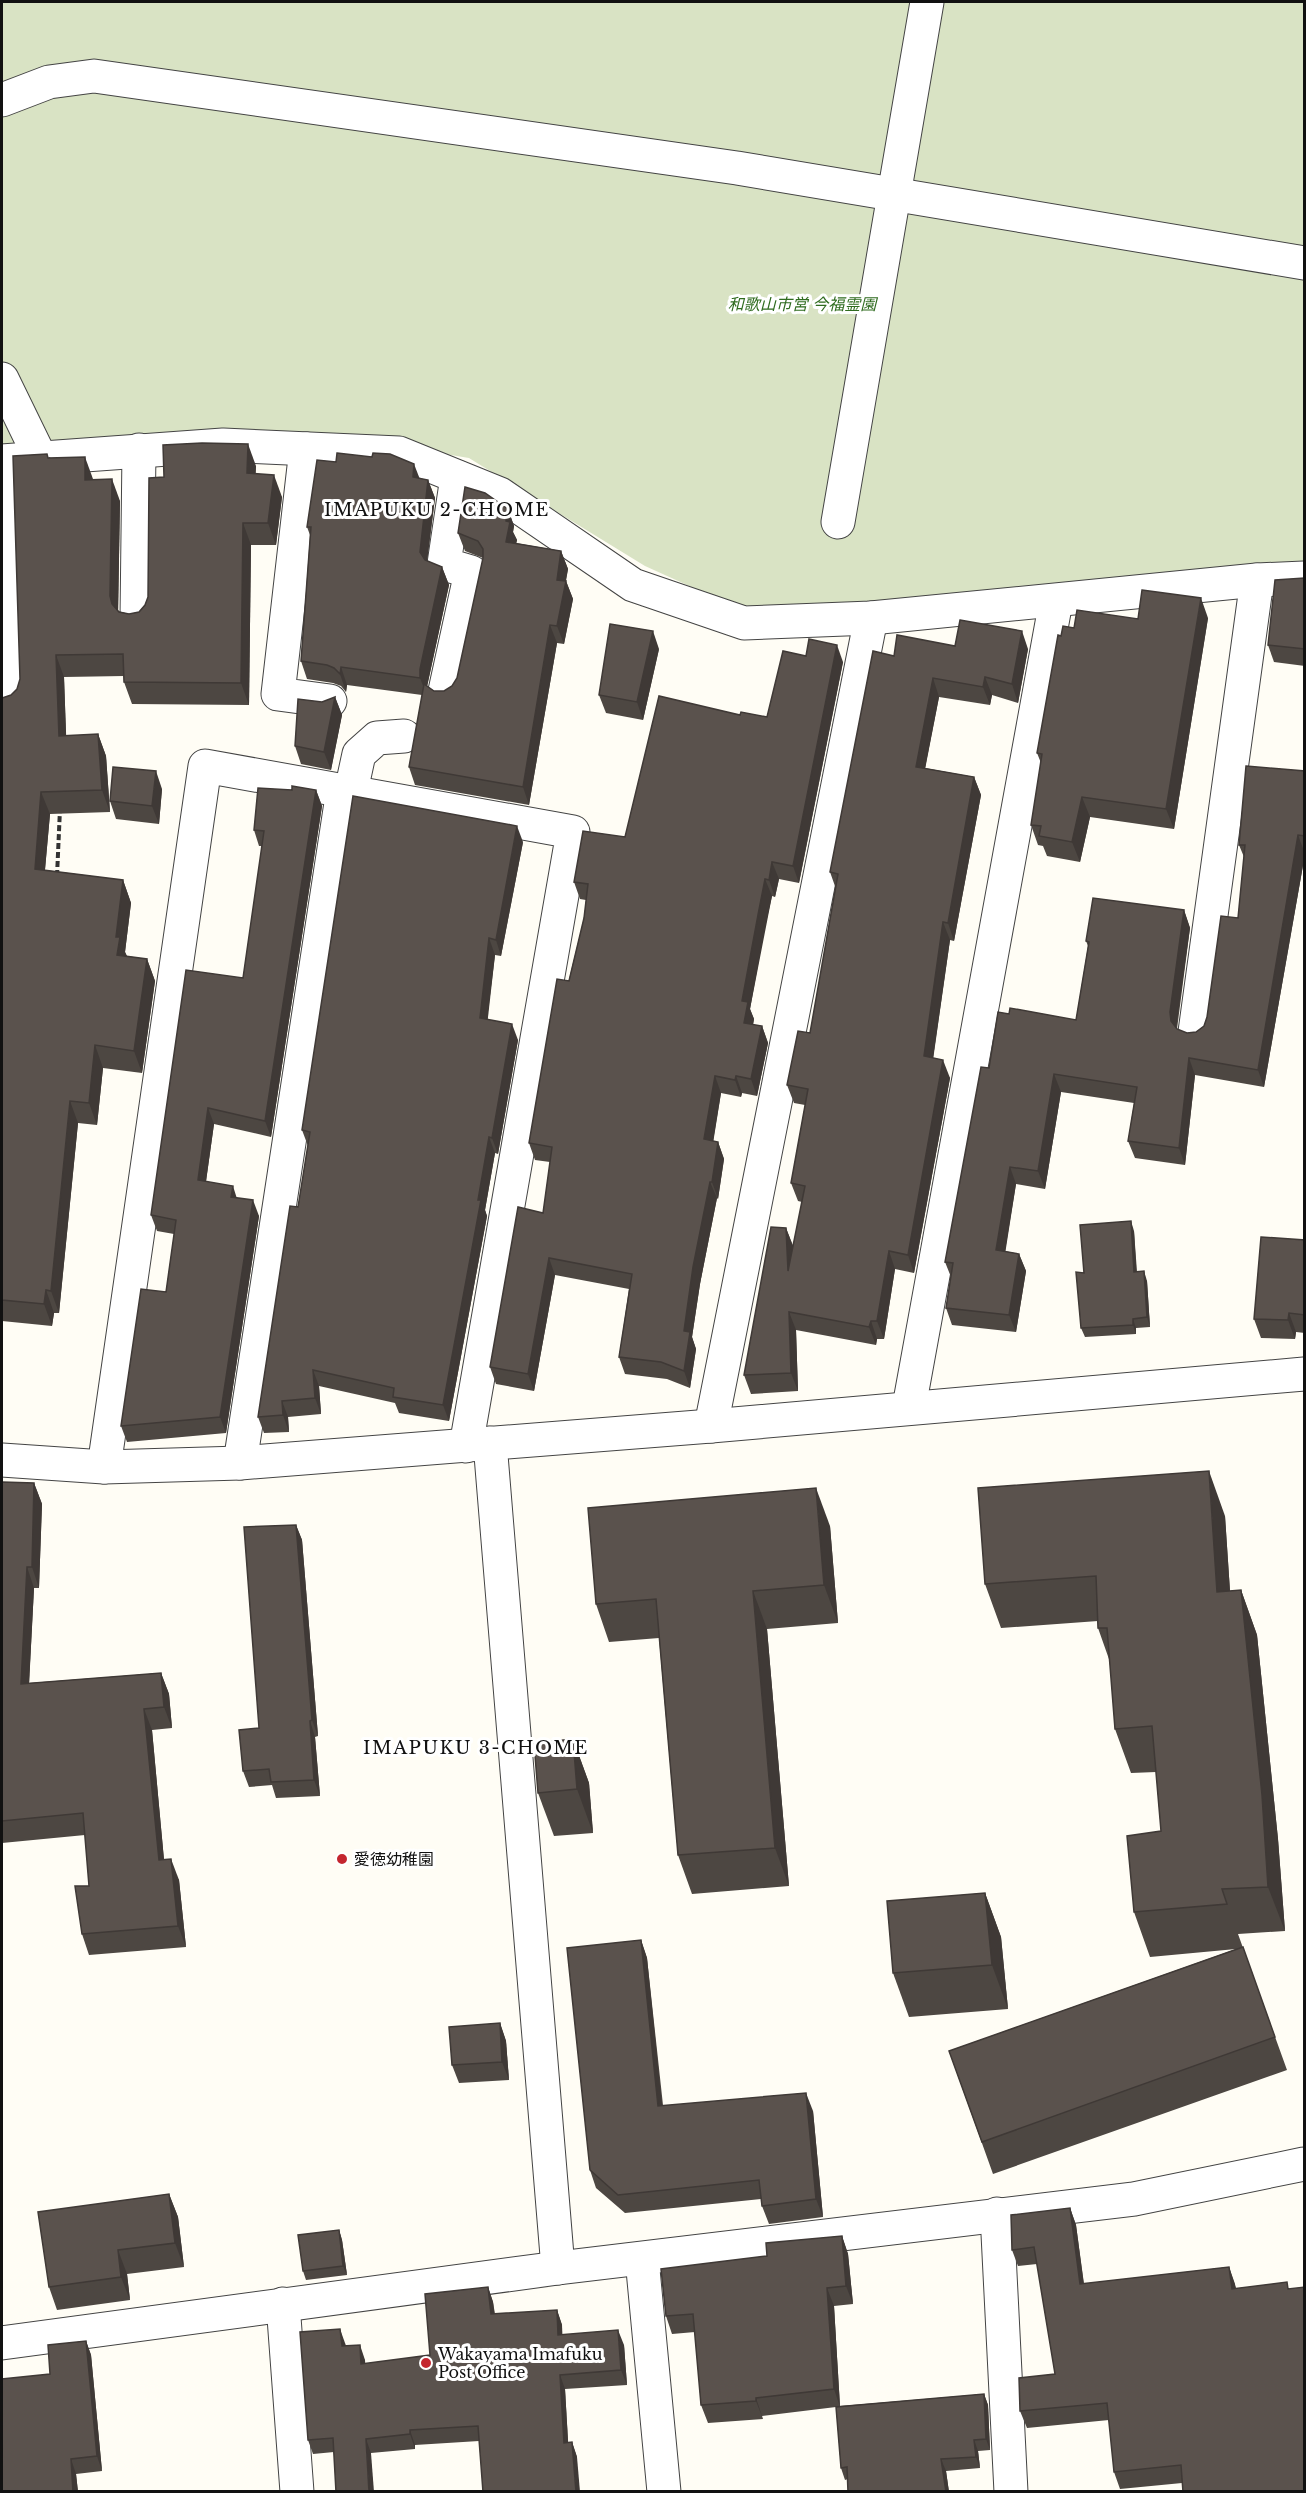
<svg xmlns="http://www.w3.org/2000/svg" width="1306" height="2493" viewBox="0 0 1306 2493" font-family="'Libre Baskerville','Noto Sans JP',serif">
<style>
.cemetery{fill:#d9e3c4}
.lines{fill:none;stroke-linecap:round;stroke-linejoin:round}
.minor-casing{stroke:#444;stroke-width:35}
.path{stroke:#333;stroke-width:4;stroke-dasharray:6 3;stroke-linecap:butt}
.minor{stroke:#fff;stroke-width:33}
.wall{fill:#4d4742}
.shaded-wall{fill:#3f3936}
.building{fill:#5a524d;stroke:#3f3936;stroke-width:1.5}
.poi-dot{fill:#c4262e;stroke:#fff;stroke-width:2}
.labels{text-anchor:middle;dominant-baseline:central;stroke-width:6;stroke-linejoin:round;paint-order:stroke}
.park-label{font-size:16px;font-style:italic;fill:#2f6b1f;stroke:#fff}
.poi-label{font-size:16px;fill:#111;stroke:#fff;text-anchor:start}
.neighbourhood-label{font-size:18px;letter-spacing:1.5px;fill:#111;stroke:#fff}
</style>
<rect width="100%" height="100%" fill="#fffdf5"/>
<polygon class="cemetery" points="2,2 1304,2 1304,562 921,599 772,609 727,603 645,566 469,458 342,437 2,448"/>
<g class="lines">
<g class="minor-casing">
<g id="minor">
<polyline points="2,100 49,82 94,76 737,168 1304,263"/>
<polyline points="2,379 40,457"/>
<polyline points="306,449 278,694 330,701"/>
<polyline points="2,461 223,445 399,453 500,494 633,585 744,623 871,618 1257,580 1304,578"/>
<polyline points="2,487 9,702"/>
<polyline points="838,522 927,2"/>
<polyline points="137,618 139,450"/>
<polyline points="445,691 471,572 444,564 457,477"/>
<polyline points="351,791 359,754 377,738 404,736"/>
<polyline points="1195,1032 1257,580"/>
<polyline points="909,1407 1056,601"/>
<polyline points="711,1426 871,618"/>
<polyline points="490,1443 558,2268"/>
<polyline points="2,1460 104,1467 240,1463 711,1426 1304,1374"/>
<polyline points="240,1463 343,790"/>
<polyline points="104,1467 205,766 573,832 466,1446"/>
<polyline points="997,2214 1011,2492"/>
<polyline points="642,2259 664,2492"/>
<polyline points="283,2304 297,2492"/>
<polyline points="2,2343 558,2268 1134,2199 1304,2164"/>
</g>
</g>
<polyline class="path" points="57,876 60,809"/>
<use href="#minor" class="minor"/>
</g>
<g class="wall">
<polygon points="49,457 93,480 120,501 118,611 129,614 139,612 145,605 148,597 164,477 256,466 255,474 282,497 276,545 251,545 249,705 132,704 124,682 124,676 64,677 66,736 98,734 106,756 110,812 50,814 45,870 123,880 131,903 125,952 127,956 147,959 155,981 142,1073 103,1068 97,1125 78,1123 59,1313 54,1313 52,1326 2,1321 2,698 11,695 17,689 20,679"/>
<polygon points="336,462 428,480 435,498 427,561 442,567 449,585 427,686 434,691 444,691 452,686 457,678 483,558 465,551 458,533 508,509 514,526 513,532 517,540 516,543 561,551 568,569 566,581 573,599 564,644 557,643 529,805 415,785 409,767 422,695 347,685 346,692 341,686 333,683 307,679 301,661 310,535 307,527"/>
<polygon points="1305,578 1305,666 1274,662 1268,645"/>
<polygon points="1208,618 1174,829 1090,817 1080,862 1047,856 1043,846 1038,845 1031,825 1041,763 1037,753 1061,636 1074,628 1138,619"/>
<polygon points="955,646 1028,649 1018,703 992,695 990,705 939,697 925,768 974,777 981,795 954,941 950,940 933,1058 950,1078 914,1273 895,1269 884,1339 877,1339 876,1345 796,1330 798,1391 751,1394 744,1375 786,1228 793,1246 802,1202 798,1201 791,1183 805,1105 794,1103 787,1085 810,1033 836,889 830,872 894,656"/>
<polygon points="659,649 643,720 606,713 599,695"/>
<polygon points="806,656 843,662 799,883 779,879 775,897 772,896 764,932 750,1009 754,1019 753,1025 762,1026 768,1043 757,1096 742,1093 741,1097 721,1093 713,1141 718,1142 724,1159 718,1199 717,1198 700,1284 692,1337 696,1349 690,1388 667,1379 625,1374 619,1357 629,1289 555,1275 534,1391 496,1384 490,1367 543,1213 550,1162 535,1160 529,1143 584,918 586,900 580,899 574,882 625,837 740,715 767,717"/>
<polygon points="335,697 342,715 331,770 301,764 295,746 322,702"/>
<polygon points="1305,771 1305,854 1264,1087 1195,1075 1185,1165 1135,1158 1128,1141 1134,1103 1061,1092 1045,1189 1016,1184 1005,1251 1019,1254 1026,1271 1016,1332 952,1325 946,1308 951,1277 945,1262 989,1068 1009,1014 1076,1020 1088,946 1086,941 1184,910 1190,928 1177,1029 1187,1033 1196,1032 1204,1026 1207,1017 1238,918 1244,857 1239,845"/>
<polygon points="162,789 159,824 116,819 110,801"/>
<polygon points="292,790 316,790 322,806 271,1137 214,1124 206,1181 237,1198 259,1216 226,1433 127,1442 121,1426 166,1292 174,1234 157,1231 151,1215 243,978 262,846 259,846 254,830"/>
<polygon points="523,842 501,956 495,955 487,1020 518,1040 498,1154 495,1153 485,1210 487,1216 449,1421 399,1413 395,1403 319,1386 321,1414 288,1417 289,1432 264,1433 258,1417 298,1207 308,1146 302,1130"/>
<polygon points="1134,1231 1137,1272 1147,1281 1150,1327 1136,1328 1136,1334 1085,1337 1081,1328 1084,1273"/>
<polygon points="1305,1240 1305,1333 1296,1332 1295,1339 1261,1338 1254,1319"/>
<polygon points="2,1482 34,1483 42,1504 39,1588 34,1588 29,1683 161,1673 169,1694 172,1728 152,1730 164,1860 179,1880 186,1947 89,1955 82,1934 89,1886 85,1835 2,1843"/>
<polygon points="1225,1516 1230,1591 1241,1590 1257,1635 1278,1839 1285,1931 1238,1934 1287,2070 993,2174 949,2051 1236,1949 1150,1957 1134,1912 1161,1831 1156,1772 1131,1773 1115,1729 1110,1662 1098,1628 1098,1621 1001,1628 985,1584"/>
<polygon points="296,1525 302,1540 318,1736 315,1737 320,1796 276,1798 272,1785 249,1787 243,1771 259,1728"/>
<polygon points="830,1526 838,1623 767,1629 789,1886 692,1894 678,1855 659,1638 609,1642 596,1604"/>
<polygon points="573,1739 589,1783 593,1833 554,1836 538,1793"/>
<polygon points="985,1893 1001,1937 1008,2009 909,2017 893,1973"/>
<polygon points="641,1940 647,1958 663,2105 813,2111 823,2217 769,2224 762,2206 761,2199 625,2213 596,2188 590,2170"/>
<polygon points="500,2023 506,2041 509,2080 459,2083 452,2065"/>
<polygon points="169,2194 178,2217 184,2267 127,2274 130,2300 57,2310 49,2287"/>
<polygon points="1070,2208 1076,2225 1084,2284 1229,2267 1236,2288 1182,2483 1120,2489 1114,2472 1109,2420 1027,2428 1020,2411 1055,2374 1037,2264 1018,2266 1012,2250"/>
<polygon points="339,2230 342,2240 347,2275 306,2280 303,2271"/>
<polygon points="842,2236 848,2254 853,2304 834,2306 840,2406 984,2394 988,2405 990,2450 978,2451 980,2468 946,2471 949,2492 848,2492 848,2479 845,2480 841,2468 836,2407 762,2416 763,2419 708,2423 701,2405 695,2332 672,2334 666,2316 767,2256"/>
<polygon points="488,2287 493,2302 495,2314 557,2310 562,2325 562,2334 624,2345 627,2385 565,2389 568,2442 572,2442 577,2457 479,2441 415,2445 415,2449 371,2453 334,2452 313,2454 308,2440 345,2343 346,2346 365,2360 365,2364 430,2355"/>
<polygon points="86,2341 91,2355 102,2471 76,2474 78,2492 2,2492 50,2374"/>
</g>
<g class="shaded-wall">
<polygon points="248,444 256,466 255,496 247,473"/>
<polygon points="85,457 93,479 94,502 85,480"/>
<polygon points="414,464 421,482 413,477"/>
<polygon points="274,475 282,497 276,545 268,523"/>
<polygon points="112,479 120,501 118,618 112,604 110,596"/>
<polygon points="428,480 435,498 426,570 420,552"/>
<polygon points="508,509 514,526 513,532 517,540 513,560 506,542 506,521"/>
<polygon points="243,523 251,545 249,705 241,683"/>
<polygon points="561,551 568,569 564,589 566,581 573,599 564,644 557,626 557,580"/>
<polygon points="442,567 449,585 427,687 427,696 420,678 420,669"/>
<polygon points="1201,598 1208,618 1174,829 1166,809"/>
<polygon points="550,625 557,643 529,805 523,787"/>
<polygon points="653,631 659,649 643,720 637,702"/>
<polygon points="1022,631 1028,649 1018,703 1012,684"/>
<polygon points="837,645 843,662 799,883 793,866"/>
<polygon points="56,655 64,677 67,759 59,736"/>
<polygon points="341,667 347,685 346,692 340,674"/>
<polygon points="985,677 992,695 990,705 983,687"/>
<polygon points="933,678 939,697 922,785 916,767"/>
<polygon points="335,697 342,715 331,770 324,752"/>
<polygon points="98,734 106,756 110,812 102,790"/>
<polygon points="156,771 162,789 159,824 152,806"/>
<polygon points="974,777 981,795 954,941 948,923"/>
<polygon points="316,790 322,806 271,1137 265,1121"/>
<polygon points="41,792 50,814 43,891 35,869"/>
<polygon points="1082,797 1090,817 1080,862 1072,842"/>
<polygon points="517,826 523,842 501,956 496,940"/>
<polygon points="1298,835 1305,854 1264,1087 1258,1070"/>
<polygon points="772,862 779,879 775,897 769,880"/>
<polygon points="765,879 772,896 750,1009 754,1019 750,1040 744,1023 742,1001"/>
<polygon points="123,880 131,903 125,952 128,959 117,955 116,937"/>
<polygon points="1184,910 1190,928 1176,1029 1171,1021 1170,1012"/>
<polygon points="943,922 950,940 931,1074 924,1056"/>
<polygon points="489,938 495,955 486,1035 480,1018"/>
<polygon points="147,959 155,981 142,1073 134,1051"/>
<polygon points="512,1024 518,1040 498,1154 492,1138"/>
<polygon points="762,1026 768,1043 757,1096 751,1079"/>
<polygon points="95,1045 103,1068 97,1125 89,1103"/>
<polygon points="1189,1058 1195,1075 1185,1165 1179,1148"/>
<polygon points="943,1060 950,1078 914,1273 908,1255"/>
<polygon points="1054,1074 1061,1092 1045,1189 1038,1171"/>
<polygon points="715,1076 721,1093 711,1156 704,1139"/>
<polygon points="736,1076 742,1093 741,1097 735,1080"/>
<polygon points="70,1101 78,1123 59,1313 51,1291"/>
<polygon points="208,1108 214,1124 204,1196 198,1180"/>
<polygon points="489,1137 495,1153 485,1210 487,1216 449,1421 443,1405 478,1200"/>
<polygon points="718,1142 724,1159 718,1199 712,1182"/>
<polygon points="1010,1167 1016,1184 1003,1267 996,1250"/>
<polygon points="710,1182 717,1198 700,1284 692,1337 696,1349 690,1388 684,1371 684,1331 693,1267"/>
<polygon points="233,1186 238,1202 231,1197"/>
<polygon points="253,1200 259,1216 226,1433 220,1417"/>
<polygon points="1131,1221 1134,1231 1137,1281 1134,1272"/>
<polygon points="786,1228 793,1246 788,1271"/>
<polygon points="889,1251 895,1269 884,1339 877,1321"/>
<polygon points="1019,1254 1026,1271 1016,1332 1009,1315"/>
<polygon points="549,1258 555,1275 534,1391 528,1374"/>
<polygon points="1144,1271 1147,1281 1150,1327 1147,1317"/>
<polygon points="46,1290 54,1313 52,1326 44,1304"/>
<polygon points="789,1312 796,1330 798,1391 791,1373"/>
<polygon points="1289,1313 1296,1332 1295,1339 1288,1320"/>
<polygon points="1133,1319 1136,1328 1136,1334 1133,1325"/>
<polygon points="871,1321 877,1339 876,1345 869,1327"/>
<polygon points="313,1370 319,1386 321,1414 315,1398"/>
<polygon points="282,1401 288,1417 289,1432 283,1415"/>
<polygon points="1209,1471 1225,1516 1233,1637 1217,1592"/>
<polygon points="34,1483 42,1504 39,1588 32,1567"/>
<polygon points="816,1488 830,1526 838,1623 824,1585"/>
<polygon points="296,1525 302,1540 318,1736 312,1720"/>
<polygon points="27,1567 34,1588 28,1705 21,1684"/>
<polygon points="1241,1590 1257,1635 1278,1839 1285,1931 1268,1887"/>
<polygon points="753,1591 767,1629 789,1886 775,1848"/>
<polygon points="161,1673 169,1694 172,1728 164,1707"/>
<polygon points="144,1709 152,1730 166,1881 159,1860"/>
<polygon points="310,1721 315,1737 320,1796 314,1780"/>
<polygon points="573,1739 589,1783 593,1833 577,1789"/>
<polygon points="171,1859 179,1880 186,1947 178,1926"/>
<polygon points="985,1893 1001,1937 1008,2009 992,1965"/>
<polygon points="641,1940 647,1958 664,2124 658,2106"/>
<polygon points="500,2023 506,2041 509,2080 502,2062"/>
<polygon points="806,2093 813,2111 823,2217 816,2199"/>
<polygon points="169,2194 178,2217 184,2267 175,2243"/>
<polygon points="1070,2208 1076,2225 1086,2301 1080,2284"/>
<polygon points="339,2230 342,2240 347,2275 343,2266"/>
<polygon points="842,2236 848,2254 853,2304 846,2286"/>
<polygon points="118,2250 127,2274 130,2300 121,2277"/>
<polygon points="1229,2267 1235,2284 1238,2305 1232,2289"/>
<polygon points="488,2287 493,2302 496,2328 491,2314"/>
<polygon points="827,2288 834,2306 840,2407 834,2389"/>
<polygon points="557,2310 562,2325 563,2349 558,2335"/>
<polygon points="340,2329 345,2343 347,2361 342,2346"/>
<polygon points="618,2330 624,2345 627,2385 621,2370"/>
<polygon points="86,2341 91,2355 102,2471 97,2456"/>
<polygon points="360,2345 365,2360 366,2379 361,2364"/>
<polygon points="560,2375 565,2389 569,2457 564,2443"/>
<polygon points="984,2394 988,2405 990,2450 986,2439"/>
<polygon points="756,2398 763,2419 756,2401"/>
<polygon points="410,2430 415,2445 415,2449 410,2434"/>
<polygon points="366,2439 371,2453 374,2492 369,2492"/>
<polygon points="974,2440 978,2451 980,2468 976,2457"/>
<polygon points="572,2442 577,2457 580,2492 576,2492"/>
<polygon points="71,2459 76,2474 78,2492 73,2492"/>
<polygon points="941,2459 946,2471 949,2492 946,2492"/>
</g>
<g class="building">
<polygon points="202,443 248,444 247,473 274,475 268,523 243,523 241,683 124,682 123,654 56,655 59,736 98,734 102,790 41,792 35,869 123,880 116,937 120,937 117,955 147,959 134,1051 95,1045 89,1103 70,1101 51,1291 46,1290 44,1304 2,1300 2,698 11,695 17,689 20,679 13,456 47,454 48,458 85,457 85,480 112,479 110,596 112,604 119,612 129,614 139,612 145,605 148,597 149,478 164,477 163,445"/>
<polygon points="337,453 372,457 373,453 390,454 414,464 413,477 428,480 420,552 425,560 442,567 420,669 420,678 341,667 340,674 334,668 327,665 301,661 311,527 307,527 317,460 336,462"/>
<polygon points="465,487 485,493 508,509 506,521 510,522 506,542 561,551 557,580 566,581 557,626 550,625 523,787 409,767 424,684 434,691 444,691 452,686 457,678 483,558 483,549 478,541 458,533"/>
<polygon points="1304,578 1305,649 1268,645 1275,580"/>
<polygon points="1142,590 1201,598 1166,809 1082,797 1072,842 1039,836 1041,826 1031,825 1042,754 1037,753 1058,635 1061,636 1063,626 1074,628 1077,610 1138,619"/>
<polygon points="960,620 1022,631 1012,684 985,677 983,687 933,678 916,767 974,777 948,923 943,922 924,1056 943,1060 908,1255 889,1251 877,1321 871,1321 869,1327 789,1312 791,1373 744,1375 771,1227 786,1228 788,1271 805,1186 791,1183 808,1089 787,1085 798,1031 810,1033 838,874 830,872 873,651 894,656 897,635 955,646"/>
<polygon points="610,624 653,631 637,702 599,695"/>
<polygon points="809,639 837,645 793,866 772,862 769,880 765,879 758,915 742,1001 748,1002 744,1023 762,1026 751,1079 736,1076 735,1080 715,1076 704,1139 718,1142 712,1182 710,1182 693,1267 684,1331 690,1332 684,1371 661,1362 619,1357 632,1274 549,1258 528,1374 490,1367 518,1207 543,1213 552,1147 529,1143 557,979 569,981 584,918 588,884 574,882 583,831 625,837 659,696 740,715 741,712 767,717 783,651 806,656"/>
<polygon points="335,697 324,752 295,746 298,699 322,702"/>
<polygon points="1246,766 1305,771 1305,836 1298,835 1258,1070 1189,1058 1179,1148 1128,1141 1137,1087 1054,1074 1038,1171 1010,1167 996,1250 1019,1254 1009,1315 946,1308 953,1263 945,1262 981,1067 989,1068 998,1012 1009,1014 1010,1008 1076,1020 1089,942 1086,941 1093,898 1184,910 1170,1012 1171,1021 1177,1029 1187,1033 1196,1032 1204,1026 1207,1017 1221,916 1238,918 1245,845 1239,845"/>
<polygon points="113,767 156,771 152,806 110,801"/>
<polygon points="292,786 316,790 265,1121 208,1108 198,1180 233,1186 231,1197 253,1200 220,1417 121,1426 141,1289 166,1292 176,1220 151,1215 186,970 243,978 264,831 254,830 258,788 292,790"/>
<polygon points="353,796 517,826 496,940 489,938 480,1018 512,1024 492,1138 489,1137 478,1200 481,1200 443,1405 393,1397 394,1388 313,1370 315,1398 282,1401 283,1415 258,1417 290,1206 298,1207 310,1132 302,1130"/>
<polygon points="1131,1221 1134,1272 1144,1271 1147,1317 1133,1319 1133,1325 1081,1328 1076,1272 1084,1273 1080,1225"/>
<polygon points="1261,1237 1305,1240 1305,1315 1289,1313 1288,1320 1254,1319"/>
<polygon points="1209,1471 1217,1592 1241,1590 1262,1795 1268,1887 1222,1889 1227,1904 1134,1912 1127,1836 1161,1831 1152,1726 1115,1729 1107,1628 1098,1628 1096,1576 985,1584 978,1488"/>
<polygon points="2,1482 34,1483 32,1567 27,1567 21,1684 161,1673 164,1707 144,1709 159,1860 171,1859 178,1926 82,1934 75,1886 89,1886 83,1813 2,1821"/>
<polygon points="816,1488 824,1585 753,1591 775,1848 678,1855 656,1599 596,1604 588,1508"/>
<polygon points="296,1525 312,1720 310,1721 314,1780 271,1782 269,1769 243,1771 239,1730 259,1728 244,1527"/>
<polygon points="573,1739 577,1789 538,1793 534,1743"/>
<polygon points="985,1893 992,1965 893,1973 887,1901"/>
<polygon points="641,1940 658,2106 806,2093 816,2199 762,2206 759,2180 618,2195 590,2170 567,1948"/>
<polygon points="1243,1947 1275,2037 982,2142 949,2051"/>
<polygon points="500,2023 502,2062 452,2065 449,2027"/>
<polygon points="169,2194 175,2243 118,2250 121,2277 49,2287 38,2212"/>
<polygon points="1070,2208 1080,2284 1229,2267 1232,2289 1287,2282 1288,2289 1305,2287 1305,2492 1183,2492 1181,2465 1114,2472 1107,2403 1020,2411 1019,2378 1055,2374 1034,2247 1012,2250 1011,2215"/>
<polygon points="339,2230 343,2266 303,2271 298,2235"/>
<polygon points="842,2236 846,2286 827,2288 834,2389 756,2398 756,2401 701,2405 693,2314 666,2316 661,2269 767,2256 766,2243"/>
<polygon points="488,2287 491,2314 557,2310 558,2335 618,2330 621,2370 560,2375 564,2443 572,2442 576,2492 483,2492 478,2426 410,2430 410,2434 366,2439 369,2492 336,2492 333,2438 308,2440 300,2332 340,2329 342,2346 360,2345 361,2364 430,2355 425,2294"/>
<polygon points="86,2341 97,2456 71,2459 73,2492 2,2492 2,2379 50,2374 48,2345"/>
<polygon points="984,2394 986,2439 974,2440 976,2457 941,2459 946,2492 848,2492 847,2467 841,2468 836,2407"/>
</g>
<g class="poi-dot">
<circle cx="342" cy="1859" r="6"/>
<circle cx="426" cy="2363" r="6"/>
</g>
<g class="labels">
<g class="park-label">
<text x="802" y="304">和歌山市営 今福霊園</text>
</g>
<g class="poi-label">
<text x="354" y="1859">愛徳幼稚園</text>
<text x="438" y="2354">Wakayama Imafuku<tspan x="438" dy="18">Post Office</tspan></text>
</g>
<g class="neighbourhood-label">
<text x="437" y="510">IMAPUKU 2-CHOME</text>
<text x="476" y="1748">IMAPUKU 3-CHOME</text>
</g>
</g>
<rect width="1306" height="2493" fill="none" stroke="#111111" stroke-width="6"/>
</svg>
